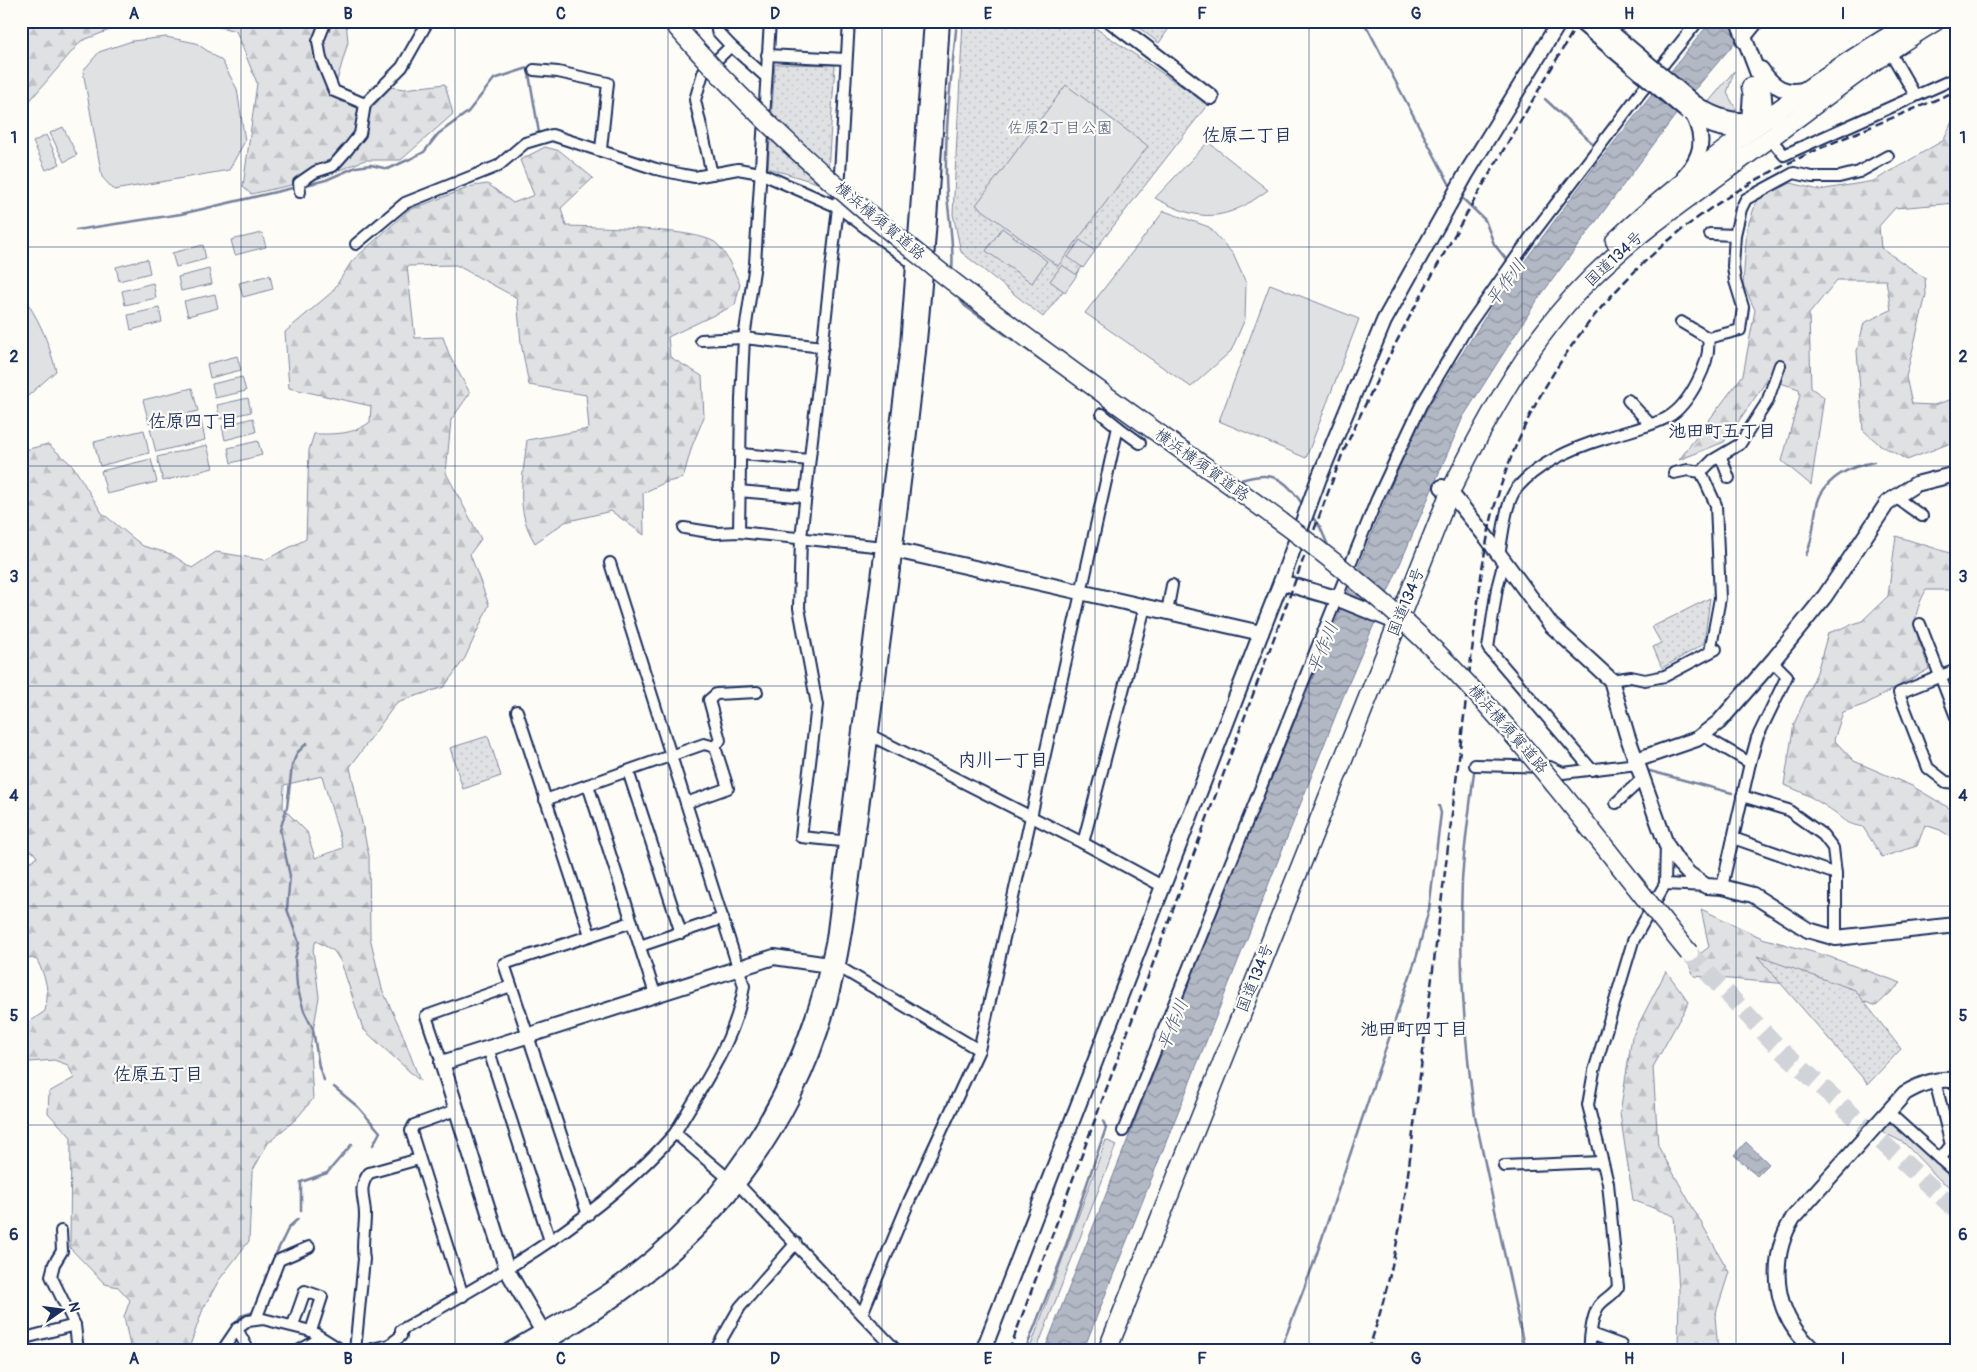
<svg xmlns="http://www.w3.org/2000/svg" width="1977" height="1372" viewBox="0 0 1977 1372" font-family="Pangolin,'Klee One',sans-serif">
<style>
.forest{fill:url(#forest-firs);stroke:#7e88a0;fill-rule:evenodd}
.park{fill:url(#park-dots);stroke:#7e88a0}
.garden{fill:#e0e1e3;stroke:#7e88a0}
.water{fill:url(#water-waves);stroke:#76819c}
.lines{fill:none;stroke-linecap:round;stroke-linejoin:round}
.stream{stroke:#76819c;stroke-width:2.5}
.highway-tunnel{stroke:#d0d3d8;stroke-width:18;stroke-dasharray:18 9;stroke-linecap:butt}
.street-casing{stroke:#1b2f5e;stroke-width:14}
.secondary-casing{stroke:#1b2f5e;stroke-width:18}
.highway-casing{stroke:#1b2f5e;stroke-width:21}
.street{stroke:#fdfcf7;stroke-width:10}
.secondary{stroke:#fdfcf7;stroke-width:14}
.highway{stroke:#fdfcf7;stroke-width:18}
.rail{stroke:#1b2f5e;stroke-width:2.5;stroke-dasharray:8 4;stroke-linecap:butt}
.secondary-bridge-casing{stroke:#1b2f5e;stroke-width:18;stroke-linecap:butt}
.highway-bridge-casing{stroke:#1b2f5e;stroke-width:21;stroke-linecap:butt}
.secondary-bridge{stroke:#fdfcf7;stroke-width:14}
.highway-bridge{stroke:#fdfcf7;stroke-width:18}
.grid{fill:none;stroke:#1b2f5e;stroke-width:1;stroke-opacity:0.55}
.labels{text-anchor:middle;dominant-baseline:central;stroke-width:4.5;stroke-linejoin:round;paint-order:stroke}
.park-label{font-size:16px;fill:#4c5c7f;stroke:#fdfcf7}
.street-label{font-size:16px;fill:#1b2f5e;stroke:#fdfcf7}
.neighbourhood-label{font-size:18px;font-weight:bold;fill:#1b2f5e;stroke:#fdfcf7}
.water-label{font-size:18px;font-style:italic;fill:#49587d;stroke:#fdfcf7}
.neatline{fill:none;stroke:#1b2f5e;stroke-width:2}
.grid-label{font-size:16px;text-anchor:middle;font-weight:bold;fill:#1b2f5e}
</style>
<defs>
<pattern id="forest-firs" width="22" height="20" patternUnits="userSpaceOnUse" patternTransform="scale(1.25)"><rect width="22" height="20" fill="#e0e1e3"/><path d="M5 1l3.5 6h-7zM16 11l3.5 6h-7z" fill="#c0c1c5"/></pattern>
<pattern id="park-dots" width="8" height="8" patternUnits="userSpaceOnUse" patternTransform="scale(1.25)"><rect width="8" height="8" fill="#e0e1e3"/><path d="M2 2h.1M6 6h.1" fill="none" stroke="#c0c1c5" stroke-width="1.8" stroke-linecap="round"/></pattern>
<pattern id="water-waves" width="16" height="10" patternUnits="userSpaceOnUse" patternTransform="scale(1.25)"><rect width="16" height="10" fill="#b3b8c5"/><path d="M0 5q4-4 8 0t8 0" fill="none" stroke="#9196a3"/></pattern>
</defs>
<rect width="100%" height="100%" fill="#fdfcf7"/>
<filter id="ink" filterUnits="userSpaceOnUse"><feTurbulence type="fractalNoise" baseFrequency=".02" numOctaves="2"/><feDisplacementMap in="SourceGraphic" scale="10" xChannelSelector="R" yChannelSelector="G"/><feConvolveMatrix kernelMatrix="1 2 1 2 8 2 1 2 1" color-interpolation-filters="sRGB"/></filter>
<g filter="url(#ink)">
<g class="forest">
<polygon points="21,21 133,21 81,41 21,111"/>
<polygon points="195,21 346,21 348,42 336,84 370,110 391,87 404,89 445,84 453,114 401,160 365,160 314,180 251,194 243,187 257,83 236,31"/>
<polygon points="1956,112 1956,203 1895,208 1879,226 1881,248 1925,278 1926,295 1906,377 1912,404 1934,405 1956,398 1956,441 1907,460 1879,444 1863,430 1857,351 1864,323 1891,310 1886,280 1837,280 1809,314 1811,388 1824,397 1811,485 1782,461 1800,395 1799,389 1768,379 1724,442 1679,460 1743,375 1755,310 1743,284 1747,228 1757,200 1791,183 1819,190 1874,181 1944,140"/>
<path d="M545,147L560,151L593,178L561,208L566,226C592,227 701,228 717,244C727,254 734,272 740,284L735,305L668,337L670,357L702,376L704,417L692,446L683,478L664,483L643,493L644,535L611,511L565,522L535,543C514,509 523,478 527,440L589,429L586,395L529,385L521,343L517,298L456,265L407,266L415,338L443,337L450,357L470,393L451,420L446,473L481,539L470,554L489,605L465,658L444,687L397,702L350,767L369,856L370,937L382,989L401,1030L420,1081L363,1029L341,962L334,951L316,941L313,949L319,997L310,1049L313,1099L296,1119L268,1143L252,1172L249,1241L219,1280L203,1309L188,1351H131L124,1317L130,1300L118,1287L105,1284L70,1248L71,1137L48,1113L49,1092L74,1078L68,1065L54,1060L30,1062L21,1053V1028L45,1011C50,991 46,978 37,960L21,955V868L37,857L32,851L21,852V451L48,444L73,466L102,513L143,546L171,554L192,568L216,552L265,560L306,539L309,450L314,434C335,434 353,435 370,422L371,406L289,388L285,332L332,292L352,261L409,210L473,186L488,184L513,203L534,195L520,160ZM322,776L343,848L315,858L307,832L283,808L284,785Z"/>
<path d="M1896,536L1956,555V590H1926C1907,625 1918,635 1929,669L1866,704L1843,712L1834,740L1854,761L1912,786L1956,812V840L1940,830L1925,825L1917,846L1882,857L1863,827C1842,823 1846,819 1830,809C1815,799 1801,791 1784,785L1794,724L1817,672L1828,633L1862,621L1888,596Z"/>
<polygon points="1701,909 1762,938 1827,956 1901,983 1876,1006 1825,987 1694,976 1688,963 1709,947"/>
<polygon points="1666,971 1689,1002 1653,1067 1658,1146 1729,1272 1715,1316 1718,1351 1678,1351 1679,1290 1674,1216 1633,1200 1620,1113 1632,1037"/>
</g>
<g class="park">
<polygon points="963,21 1085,21 1208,104 1043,317 961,252 953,214"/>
<polygon points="1130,21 1174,21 1159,43"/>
<polygon points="775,64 835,65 827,186 768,168"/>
<polygon points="1710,598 1704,644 1662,668 1653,647 1661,643 1652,627"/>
<polygon points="488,736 501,776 463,789 450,748"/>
<polygon points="1757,956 1855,990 1901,1049 1868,1084"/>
</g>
<g class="garden">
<polygon points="166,37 196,43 222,61 237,89 245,141 229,170 114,190 102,177 83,71 99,52 132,41"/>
<polygon points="1734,71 1727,93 1737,111 1729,113 1707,104"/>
<polygon points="1066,85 1148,146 1058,266 976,205"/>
<polygon points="63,127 77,155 64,162 50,133"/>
<polygon points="46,135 60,164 46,170 33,142"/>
<path d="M1208,142L1268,190C1225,222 1201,223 1155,198Z"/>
<polygon points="1164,211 1209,227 1233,254 1246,283 1245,319 1231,351 1191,387 1085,313"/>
<polygon points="1002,228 1047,261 1032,283 986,251"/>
<polygon points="262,233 266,247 235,255 231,240"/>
<polygon points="1080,240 1095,251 1083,268 1068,257"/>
<polygon points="203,245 206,259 176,267 172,253"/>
<polygon points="147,259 150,273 119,281 116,267"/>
<polygon points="1062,265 1077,275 1065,292 1050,281"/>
<polygon points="209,269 212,284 181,291 178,277"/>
<polygon points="270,275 273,289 243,297 239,283"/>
<polygon points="153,283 156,298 125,305 122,291"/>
<polygon points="1270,284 1359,319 1306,458 1219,421"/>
<path d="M21,293C39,319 48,340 56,371L21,402Z"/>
<polygon points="215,294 218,308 188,316 184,301"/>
<polygon points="159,308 162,322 131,330 128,315"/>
<polygon points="237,356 241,370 210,378 207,364"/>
<polygon points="242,377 246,391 215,398 212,384"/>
<polygon points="192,388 198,411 149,423 143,400"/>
<polygon points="248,398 251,412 220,419 217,405"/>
<polygon points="200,416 205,440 156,452 150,429"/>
<polygon points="253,418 256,432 225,440 222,426"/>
<polygon points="144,430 149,453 100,466 94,442"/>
<polygon points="258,441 262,455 231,463 228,448"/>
<polygon points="207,445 213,468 163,481 157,457"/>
<polygon points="151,459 157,482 107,494 101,471"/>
<polygon points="1884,1123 1892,1123 1956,1178 1956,1191 1940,1180 1904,1143 1881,1131 1880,1128"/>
<polygon points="1106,1140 1116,1145 1036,1351 1029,1351"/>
</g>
<g class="water">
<polygon points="1711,21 1753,21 1692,93 1538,299 1463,417 1345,692 1083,1351 1044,1351 1241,853 1415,428 1496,300 1592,170"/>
<polygon points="1746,1142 1769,1164 1757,1176 1734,1155"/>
</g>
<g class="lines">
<g class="stream">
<polyline points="1362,21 1368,29 1452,189"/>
<polyline points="1545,99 1592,143"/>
<polyline points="302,186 326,180 356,167 371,165 388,169 410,159 424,152 438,134 468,112 494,79 528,68 539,133"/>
<polyline points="1460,196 1485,220 1494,244 1509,263"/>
<polyline points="76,230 181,214 297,187"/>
<path d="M952,271C955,239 946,208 946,175C945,125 952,71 957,21"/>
<polyline points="955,293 965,306 1210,480"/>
<path d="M1237,481C1273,471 1282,475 1303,505"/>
<polyline points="1311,515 1320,527 1330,550"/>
<path d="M1806,555C1816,536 1812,509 1821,494C1832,474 1853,466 1874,462"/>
<polyline points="307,743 297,753 292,766 287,807 280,830 290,876 287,909 299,943 295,959 297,986 304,1011 313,1029 319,1067 324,1080"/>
<polyline points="1646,770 1732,793"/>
<path d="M1474,772C1470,808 1464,845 1462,881C1459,959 1464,1039 1475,1116L1525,1351"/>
<polyline points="334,1087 358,1107 380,1132 373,1145"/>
<polyline points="301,1211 301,1182 327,1173 352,1144"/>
<polyline points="269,1268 289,1227 298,1219"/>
<polyline points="262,1290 266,1275"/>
<polyline points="234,1325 241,1316 254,1312"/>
<polyline points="1025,1351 1062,1257 1106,1128 1103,1121"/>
<polyline points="1280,1351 1313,1265 1417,955 1429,909 1441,813 1439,806"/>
</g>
<polyline class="highway-tunnel" points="1689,953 1774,1043 1956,1210"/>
<g class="street-casing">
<g id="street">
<polyline points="717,21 717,31 731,46 765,76"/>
<polyline points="849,21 838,207 801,538 799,608 817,705 801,837 851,842"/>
<polyline points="1742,42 1759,21"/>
<polyline points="1889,50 1915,95"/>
<polyline points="767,55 846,59"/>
<polyline points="534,70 558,72 608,83 601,149"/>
<polyline points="365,104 402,67 428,21"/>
<polyline points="1770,138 1784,155 1956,78"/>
<polyline points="712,174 695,100 703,73 731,46"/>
<polyline points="300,192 299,183 315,172 333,166 348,149 360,134 365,104 334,91 321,59 318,41 326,21"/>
<polyline points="1710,234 1735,235"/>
<polyline points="356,244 405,203 498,166 525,143 552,135 656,169 684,175 695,177 738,169 760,173 838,207 915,265 919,265"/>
<polyline points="1681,322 1708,338 1740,330 1743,307 1735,281 1733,266 1735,235 1741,209 1746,199 1794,173 1812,177 1839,177 1859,172 1888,156"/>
<polyline points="701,340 744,338 823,347"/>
<polyline points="1628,400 1650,424"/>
<polyline points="1102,414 1118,427"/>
<polyline points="741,454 809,460"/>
<polyline points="1721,457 1729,478"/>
<polyline points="1701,472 1713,460 1740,444 1767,402 1780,365"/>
<polyline points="1674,473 1688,470 1701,472 1716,505 1720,598 1710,652"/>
<polyline points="739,491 805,497"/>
<polyline points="1895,497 1922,516"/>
<polyline points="684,528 716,533 739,532 884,547"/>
<polyline points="739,532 741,399 744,338 755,264 770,21"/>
<path d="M1499,554C1503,536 1505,502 1517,488C1538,463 1576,447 1606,438C1627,431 1650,427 1668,417C1689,405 1712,361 1708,338"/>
<polyline points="1504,561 1497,588 1488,648 1592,770"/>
<path d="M610,563L744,986C736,1040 702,1086 675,1133"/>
<polyline points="1167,612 1172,585"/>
<polyline points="1920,624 1956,717"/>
<polyline points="1956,670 1899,693 1928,768 1946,782 1956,783"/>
<polyline points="1611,680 1631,677 1645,680 1665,676 1716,649"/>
<polyline points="517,711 590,935"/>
<polyline points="866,733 1083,843 1162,886"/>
<polyline points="1702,735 1750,763 1722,887"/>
<polyline points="715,747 720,740 709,700 716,694 757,692"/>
<polyline points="1750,763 1757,738 1787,676 1772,661"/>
<polyline points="1475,765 1550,767 1563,773 1637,764"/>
<polyline points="628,771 681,933"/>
<polyline points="588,785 655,994"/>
<polyline points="1742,796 1788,810 1823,835 1833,848 1836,874 1836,938"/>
<polyline points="545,800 704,744 715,747 728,788 686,803"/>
<polyline points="1616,803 1643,778"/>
<polyline points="1733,838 1836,874"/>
<polyline points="1083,843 1145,607"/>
<polyline points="1665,884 1666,844"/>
<polyline points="640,946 723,918"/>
<polyline points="839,967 979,1050"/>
<polyline points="488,1048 550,1241"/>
<polyline points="442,1063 426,1016 511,986"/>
<polyline points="1935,1081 1951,1145 1940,1159 1956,1173"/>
<polyline points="456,1110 414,1125 411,1131 463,1296"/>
<polyline points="1887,1111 1940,1159"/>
<polyline points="1123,1131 1346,575 1377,499 1421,405 1468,326 1532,235 1641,92 1698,21"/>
<polyline points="1504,1166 1601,1162"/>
<polyline points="588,1215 504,964 632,922"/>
<polyline points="61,1231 62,1251 54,1264 51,1276 75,1325 78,1351"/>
<polyline points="862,1314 910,1199 979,1050 1118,427 1140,443"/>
<polyline points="256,1319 279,1260 309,1247"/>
<polyline points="293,1325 305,1291 322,1297 311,1331"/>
<polyline points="237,1329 249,1351"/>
<polyline points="1591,1334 1621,1345"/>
<polyline points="21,1339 75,1325"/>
<polyline points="389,1345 400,1351"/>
<polyline points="222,1351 237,1329 248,1321 263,1319 311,1331 343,1351"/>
<polyline points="298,1351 321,1338"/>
<path d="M355,1351L364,1259C361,1243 365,1231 365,1215C365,1198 357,1189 369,1173L419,1159"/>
<path d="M364,1351L389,1345L401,1336V1330C500,1275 599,1219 675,1133L729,1179L738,1184L897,1351"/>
<polyline points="715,1351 740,1307 796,1243"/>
<path d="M1590,1351C1589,1339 1592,1317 1598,1307C1603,1299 1613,1296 1618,1287L1608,1183L1588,1105L1594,1071L1633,941L1665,884L1706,886"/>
</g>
</g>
<g class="secondary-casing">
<g id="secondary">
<polyline points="1111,21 1211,97"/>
<polyline points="1738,21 1763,87 1766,120"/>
<path d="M1761,69C1773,87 1785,95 1807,89"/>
<path d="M1695,103C1713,116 1735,123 1757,119"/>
<path d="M1693,116C1710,127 1731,133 1751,130"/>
<polyline points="1741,136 1749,121 1751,93"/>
<path d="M1685,175C1702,156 1705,140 1694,117"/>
<polyline points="1442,487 1450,492 1487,538 1551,625 1611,680 1627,735 1666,844 1677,861 1689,874 1706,886 1722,887 1753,895 1808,930 1836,938 1956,925"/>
<polyline points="886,548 1261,633 1281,582 1336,598 1398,623"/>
<polyline points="1281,582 1319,478 1384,321 1466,174 1560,21"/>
<polyline points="1636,760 1697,739 1719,722 1775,658 1825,596 1888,502 1916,484 1956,474"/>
<polyline points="547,1339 507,1270 442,1063 774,957 836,966"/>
<path d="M509,1351C550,1326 594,1304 631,1275C742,1190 806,1075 834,939L908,346L932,21"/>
<path d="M531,1351C648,1285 733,1215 794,1094C832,1020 844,942 854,861C861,810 867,759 874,708C889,589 906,470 918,351C929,241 935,131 942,21"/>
<polyline points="983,1351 1261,633"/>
<path d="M1814,1351C1808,1344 1801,1338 1796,1331C1772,1298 1772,1252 1793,1218L1905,1093C1921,1084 1937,1077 1956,1081"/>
</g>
</g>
<g class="highway-casing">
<g id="highway">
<path d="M1751,87C1754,101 1759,119 1777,117"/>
<path d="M1615,241C1653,205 1693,174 1735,142C1792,99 1851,57 1913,22"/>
<path d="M1107,1351L1450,492C1488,416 1530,338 1591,278C1644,226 1707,185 1766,141C1822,100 1876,57 1936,21"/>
</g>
</g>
<use href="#street" class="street"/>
<use href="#secondary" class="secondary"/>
<use href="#highway" class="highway"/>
<g class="rail">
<path d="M1009,1351L1342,455C1409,304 1496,164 1579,21"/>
<path d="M1368,1351C1388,1293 1400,1234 1408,1174L1482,569C1486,545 1490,521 1497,498C1536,369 1624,260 1739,190C1807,149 1884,123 1956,91"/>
</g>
<g class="secondary-bridge-casing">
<g id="secondary-bridge">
<polyline points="1579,21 1687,112"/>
<polyline points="1598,21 1695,103"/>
</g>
</g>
<g class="highway-bridge-casing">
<path id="highway-bridge" d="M674,24C813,186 990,312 1162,436C1233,487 1306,537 1373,594C1497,698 1587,828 1689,953"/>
</g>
<use href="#secondary-bridge" class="secondary-bridge"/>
<use href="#highway-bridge" class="highway-bridge"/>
</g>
</g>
<path class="grid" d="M241,21V1351M455,21V1351M668,21V1351M882,21V1351M1095,21V1351M1309,21V1351M1522,21V1351M1736,21V1351M21,247H1956M21,466H1956M21,686H1956M21,906H1956M21,1125H1956"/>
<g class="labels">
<g class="park-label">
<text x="1060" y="128">佐原2丁目公園</text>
</g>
<g class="street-label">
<text transform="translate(880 221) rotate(40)">横浜横須賀道路</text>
<text transform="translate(1614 259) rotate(-43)">国道134号</text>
<text transform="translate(1202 465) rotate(36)">横浜横須賀道路</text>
<text transform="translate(1406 602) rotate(-68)">国道134号</text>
<text transform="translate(1508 729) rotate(49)">横浜横須賀道路</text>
<text transform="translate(1255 978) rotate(-68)">国道134号</text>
</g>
<g class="neighbourhood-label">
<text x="1247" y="135">佐原二丁目</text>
<text x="193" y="421">佐原四丁目</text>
<text x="1722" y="431">池田町五丁目</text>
<text x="1003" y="760">内川一丁目</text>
<text x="1414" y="1029">池田町四丁目</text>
<text x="158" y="1074">佐原五丁目</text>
</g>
<g class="water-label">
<text transform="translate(1506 283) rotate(-54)">平作川</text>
<text transform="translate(1323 648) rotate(-68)">平作川</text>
<text transform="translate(1173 1025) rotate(-68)">平作川</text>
</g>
</g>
<rect width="1977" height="1372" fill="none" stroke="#fdfcf7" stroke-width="55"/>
<g transform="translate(62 1310) rotate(76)" stroke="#fdfcf7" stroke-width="4" paint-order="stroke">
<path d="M0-4L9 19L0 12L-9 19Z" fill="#1b2f5e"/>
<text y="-8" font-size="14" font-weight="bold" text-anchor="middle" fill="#1b2f5e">N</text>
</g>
<rect x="28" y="28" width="1922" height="1316" class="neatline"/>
<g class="grid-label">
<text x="134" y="19">A</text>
<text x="348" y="19">B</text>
<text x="561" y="19">C</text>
<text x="775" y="19">D</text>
<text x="988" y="19">E</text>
<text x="1202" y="19">F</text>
<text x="1416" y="19">G</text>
<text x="1629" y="19">H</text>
<text x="1843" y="19">I</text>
<text x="14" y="143">1</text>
<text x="1963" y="143">1</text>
<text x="14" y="362">2</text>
<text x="1963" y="362">2</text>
<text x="14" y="582">3</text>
<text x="1963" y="582">3</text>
<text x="14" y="801">4</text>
<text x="1963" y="801">4</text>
<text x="14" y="1021">5</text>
<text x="1963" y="1021">5</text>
<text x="14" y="1240">6</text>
<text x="1963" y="1240">6</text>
<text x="134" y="1364">A</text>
<text x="348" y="1364">B</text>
<text x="561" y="1364">C</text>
<text x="775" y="1364">D</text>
<text x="988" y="1364">E</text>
<text x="1202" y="1364">F</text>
<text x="1416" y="1364">G</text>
<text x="1629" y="1364">H</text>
<text x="1843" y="1364">I</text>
</g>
</svg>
